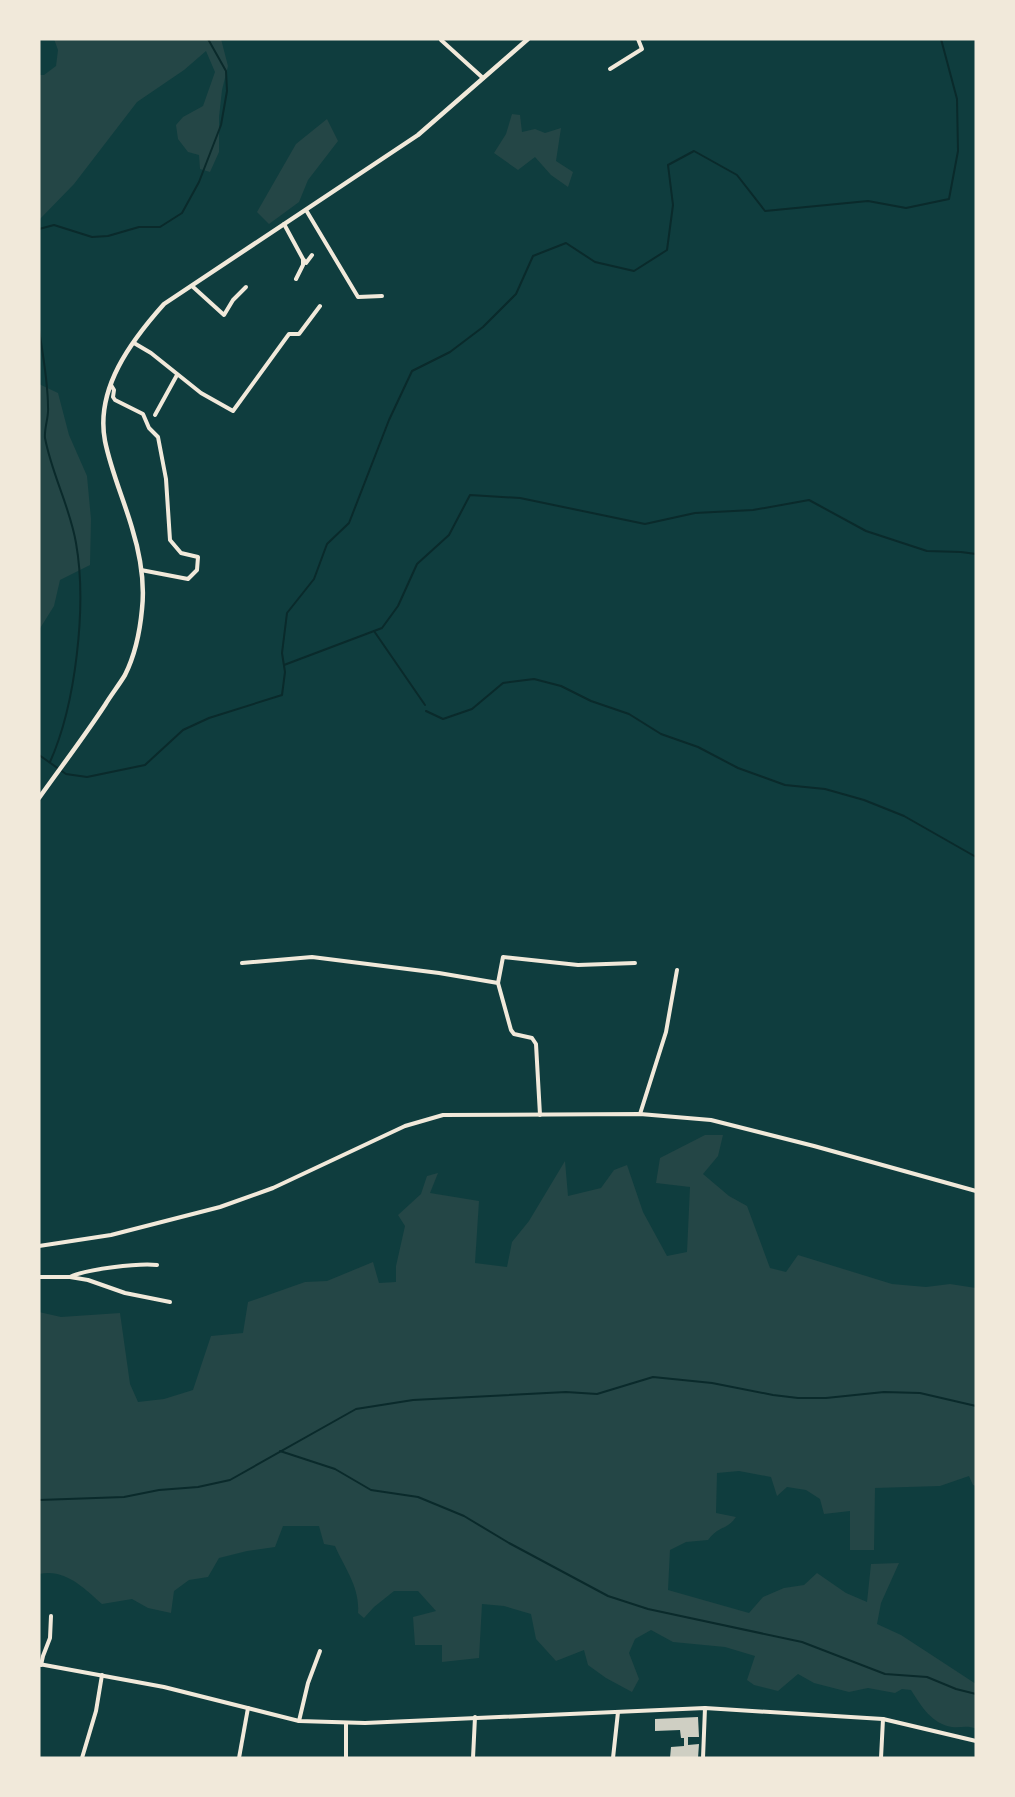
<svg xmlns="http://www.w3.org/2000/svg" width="1015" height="1797" viewBox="0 0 1015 1797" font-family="Lato,sans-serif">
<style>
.green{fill:#244646}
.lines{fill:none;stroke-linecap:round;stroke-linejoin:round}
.stream{stroke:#0a2a2b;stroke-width:2}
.building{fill:#cfcfc3}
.minor{stroke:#f1e9da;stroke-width:4}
.tertiary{stroke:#f1e9da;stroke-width:4.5}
</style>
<rect width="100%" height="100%" fill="#0f3d3e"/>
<g class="green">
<polygon points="54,39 221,39 228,66 222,90 219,117 219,152 210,172 200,169 199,155 188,152 178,139 176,125 183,117 203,106 215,72 206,51 184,70 137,102 74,184 39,220 39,75 44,75 56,66 58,50"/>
<polygon points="512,114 520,115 522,132 535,129 545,133 561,128 556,161 573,172 568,187 551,175 535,157 518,170 494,153 506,134"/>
<polygon points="327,119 338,141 308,180 299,202 269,224 257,212 296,144"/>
<polygon points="39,384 58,393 69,435 87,476 91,519 90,565 60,580 54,606 39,630"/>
<path d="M705,1135H723L718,1156L703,1174L729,1196L747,1206L770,1268L786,1272L798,1255L892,1284L926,1287L950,1284L976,1288V1486L973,1485L969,1476L940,1486L875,1488L874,1550H850V1511L824,1514L820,1499L806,1490L787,1487L777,1496L771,1477L739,1471L717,1473L716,1513L736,1517C726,1531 719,1525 708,1540L686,1542L670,1550L668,1590L749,1613L763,1597L784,1588L804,1585L817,1573L846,1593L867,1602L871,1564L899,1563L881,1603L877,1624L901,1635L976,1684V1729C968,1725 961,1728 952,1727C932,1724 921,1706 911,1690L902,1689L895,1693L868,1688L849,1692L814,1683L798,1674L778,1691L754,1685L747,1680L755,1656L725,1647L673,1642L651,1630L635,1639L629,1653L639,1679L632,1692L606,1678L588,1665L584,1650L556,1661L536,1639L531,1614L504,1606L482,1604L479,1658L442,1662V1645H415L413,1617L436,1611L418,1591H394L374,1607L364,1618L358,1613C360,1587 345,1569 335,1546L324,1544L319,1526H283L275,1547L247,1551L219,1558L208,1577L189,1580L174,1591L171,1613L148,1608L132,1599L102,1604C84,1588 65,1568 39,1574V1312L61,1317L120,1313L130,1384L138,1402L164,1399L193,1390L211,1336L243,1333L248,1302L305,1282L327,1281L373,1262L379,1283L396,1282V1266L405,1226L398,1215L421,1194L427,1176L438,1173L430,1193L479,1201L475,1263L507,1267L512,1242L529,1221L565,1161L568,1196L601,1188L614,1170L627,1165L643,1212L667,1256L687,1252L690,1187L656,1183L660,1158Z"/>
</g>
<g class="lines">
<g class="stream">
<polyline points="39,229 54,225 92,237 108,236 139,227 160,227 182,213 199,182 221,125 227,91 226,71 208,39"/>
<path d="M39,330C43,355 48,382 48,407C49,417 44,428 45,438C52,475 70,507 76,543C87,605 76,704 50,762"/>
<polyline points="374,631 425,705"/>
<polyline points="284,665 382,628 398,606 417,564 449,535 470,495 520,498 645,524 695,513 753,510 809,500 866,531 927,551 961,552 976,554"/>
<polyline points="426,711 443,719 472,709 503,683 534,679 561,686 591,701 629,714 661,734 698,747 738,768 785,785 825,789 864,800 904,816 976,857"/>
<polyline points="39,755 66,774 87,777 145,765 183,730 209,718 282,695 285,672 282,653 287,613 314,579 327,544 349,523 389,420 412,371 450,352 483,327 516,294 533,256 566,243 595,262 634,271 667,250 673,205 668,165 694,151 737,175 765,211 868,201 906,208 949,199 958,151 957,99 941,39"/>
<polyline points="280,1451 335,1469 371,1490 418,1497 464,1516 509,1543 608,1596 648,1609 802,1642 885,1674 927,1677 956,1689 976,1694"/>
<polyline points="39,1500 124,1497 159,1490 198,1487 230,1480 356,1409 413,1400 566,1392 597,1394 653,1377 712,1383 773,1395 798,1398 826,1398 884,1392 920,1393 976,1406"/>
</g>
</g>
<polygon class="building" points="698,1717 699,1737 688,1737 688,1745 699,1744 698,1758 670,1758 671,1747 684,1746 684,1738 681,1738 680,1730 655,1731 655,1719"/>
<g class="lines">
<g class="minor">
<polyline points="441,40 483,78"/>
<polyline points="610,69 642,49 638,39"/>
<polyline points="306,210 358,297 382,296"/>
<polyline points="284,224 303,259 303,265 296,279"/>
<polyline points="304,260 306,263 312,255"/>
<polyline points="192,286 224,315 233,300 246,287"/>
<polyline points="134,343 151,353 201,393 233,411 289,334 299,334 320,306"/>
<polyline points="111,385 114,390 113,397 115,400 143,414 149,428 158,437 166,479 170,540 181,553 198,557 197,570 188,579 141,570"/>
<polyline points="155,415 177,375"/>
<polyline points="242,963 312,957 439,973 498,983 511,1030 514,1034 532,1038 536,1044 540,1115"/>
<polyline points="498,983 503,957 578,965 635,963"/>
<polyline points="640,1114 666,1032 677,970"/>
<polyline points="39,1246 111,1235 220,1207 273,1188 405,1126 443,1115 640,1114 711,1120 814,1146 976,1191"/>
<polyline points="39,1277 70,1277 88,1280 125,1293 170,1302"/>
<path d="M70,1277C86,1269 139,1263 157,1265"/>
<polyline points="39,1664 164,1687 299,1721 365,1723 705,1708 883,1719 976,1741"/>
<polyline points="41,1665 43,1656 50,1638 51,1616"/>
<polyline points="299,1721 308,1683 320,1651"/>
<polyline points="346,1723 346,1758"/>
<polyline points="82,1758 96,1711 102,1675"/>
<polyline points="239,1758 248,1708"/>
<polyline points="473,1758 475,1717"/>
<polyline points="613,1758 618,1712"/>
<polyline points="703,1758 705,1708"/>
<polyline points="881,1758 883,1719"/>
</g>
<path class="tertiary" d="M39,798C61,767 84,737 105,705C111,695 119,685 125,675C135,655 140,631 142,609C145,582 140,554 132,528C124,500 111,471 105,441C95,389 131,341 164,304L418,135L528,39"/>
</g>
<rect width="1015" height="1797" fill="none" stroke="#f1e9da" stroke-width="81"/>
</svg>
